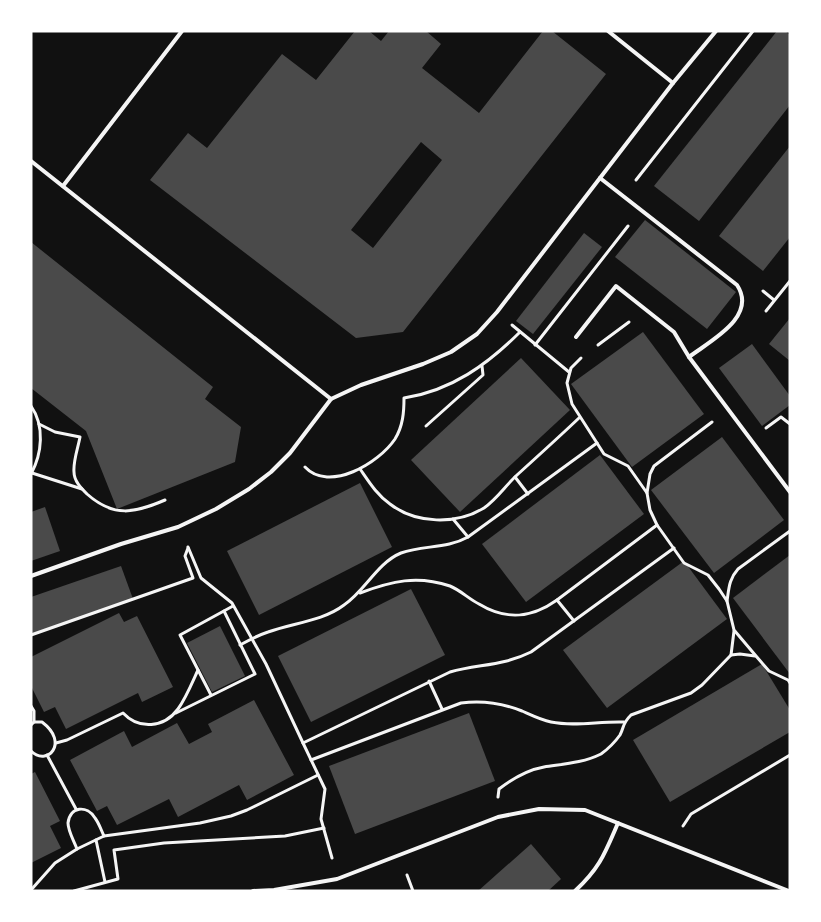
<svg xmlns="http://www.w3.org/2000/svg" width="821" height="922" viewBox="0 0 821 922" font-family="'Asap Condensed',sans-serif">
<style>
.building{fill:#4a4a4a;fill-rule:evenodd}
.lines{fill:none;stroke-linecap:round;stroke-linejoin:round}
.path{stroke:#f5f5f5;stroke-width:3}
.service{stroke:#f5f5f5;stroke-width:4}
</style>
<rect width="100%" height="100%" fill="#111"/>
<g class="building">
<path d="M355,31H369L381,41L389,31H426L441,44L422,68L479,113L543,31H552L606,74L403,332L356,338L150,180L188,133L207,148L282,54L316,80ZM421,142L442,160L373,248L351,230Z"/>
<polygon points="777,31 785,31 790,35 790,105 699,221 654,186"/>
<polygon points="790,146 790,237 763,271 719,236"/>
<polygon points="645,220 736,292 707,329 615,257"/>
<polygon points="584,233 602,247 533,334 516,321"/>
<polygon points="31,242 213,387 205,399 241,427 235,462 117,509 86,431 31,388"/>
<polygon points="790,318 790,361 769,344"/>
<polygon points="643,332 704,414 632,467 571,384"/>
<polygon points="752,344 790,396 790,405 762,426 719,368"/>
<polygon points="521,358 570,410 460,512 411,460"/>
<polygon points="722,437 784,520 714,573 651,490"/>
<polygon points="600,455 644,514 526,602 482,544"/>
<polygon points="360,483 392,547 259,615 227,551"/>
<polygon points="45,507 60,551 31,561 31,512"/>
<polygon points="790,555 790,674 733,598"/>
<polygon points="684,561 727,619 607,708 563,650"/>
<polygon points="121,566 133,599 31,634 31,597"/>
<polygon points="411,589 445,655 311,722 278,656"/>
<polygon points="119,613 124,622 137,616 173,687 142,702 138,693 66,729 55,707 44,712 31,686 31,657"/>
<polygon points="220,626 245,676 212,692 187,643"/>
<polygon points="762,664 790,710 790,732 670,802 633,740"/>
<polygon points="254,700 294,775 247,800 239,785 178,817 169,799 117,825 107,806 97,811 70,760 124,731 132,747 177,723 189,744 212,732 208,724"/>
<polygon points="469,713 495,781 355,834 329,766"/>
<polygon points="35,772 60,821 50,826 61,848 31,863 31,774"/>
<polygon points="531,844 561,879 548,891 478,891"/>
</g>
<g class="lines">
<g class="path">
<polyline points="636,180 753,31"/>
<polyline points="763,291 774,300"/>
<polyline points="766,311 790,281"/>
<polyline points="512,325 569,372"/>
<polyline points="535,345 628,226"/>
<polyline points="598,345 629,322"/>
<polyline points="581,358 571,368 567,383 572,404 604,454 628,466 647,493"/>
<path d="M31,406C45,426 42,454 31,474"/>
<polyline points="712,422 654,466 650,474 647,493 650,510 657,525 684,563 708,575 719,589 727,601 734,630 756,656 769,671 788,680 790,683"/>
<path d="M39,424L55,432L80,437C78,448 73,461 74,472C74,481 81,488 87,494C114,518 135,513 165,500"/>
<polyline points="426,426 483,375 482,366"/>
<polyline points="766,428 781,417 790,424"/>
<path d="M305,467C329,493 379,463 395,439C403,426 404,412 404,398C451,391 488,364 520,332"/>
<path d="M360,469C369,482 377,495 390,504C416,524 456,525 484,508C497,499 506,485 517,475C538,456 559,437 579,418"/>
<polyline points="32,473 82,489"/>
<polyline points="515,477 528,494"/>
<polyline points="453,519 468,537"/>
<polyline points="188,547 201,578 232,603 266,664 303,743 325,789 321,819 332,858"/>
<path d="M360,593C392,581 417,575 450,586C460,590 469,599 479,604C507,621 532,618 557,600L657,525"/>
<polyline points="557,600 574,621"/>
<path d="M727,601C729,588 729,579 738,569L790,531"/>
<polyline points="31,635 193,578 185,556 188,548"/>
<path d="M240,645C249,640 259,635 268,632C293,623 323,621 344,605C365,591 377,563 401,553C423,545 447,549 468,537L597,443"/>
<polyline points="731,655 734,631"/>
<polyline points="429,681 442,709"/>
<polyline points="211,695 180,635 233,606"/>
<polyline points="31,706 34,711 34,722"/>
<polyline points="176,713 255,674 224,611"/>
<path d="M31,725L34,722H42C70,743 47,767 31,751"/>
<path d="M56,743L67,740L123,713C139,730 164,728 178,709C186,698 192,683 198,670"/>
<path d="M303,743L450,672C479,664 503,666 531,652L674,548"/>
<polyline points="47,755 76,809"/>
<path d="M311,760L461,703C483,700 502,703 522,711C531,715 541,720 551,722C575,727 599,721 624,722"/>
<path d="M498,797L499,789C512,779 527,770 544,767C563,764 583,763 601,754C608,749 615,742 620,735C625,725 622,724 631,715L691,693L702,685L731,655L740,654L755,656"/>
<polyline points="683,826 691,814 790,755"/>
<polyline points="96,840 105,882"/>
<path d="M77,849C74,841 68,831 68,823C70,806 87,805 95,818C99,823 101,830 104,836"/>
<polyline points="407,875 413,891"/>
<polyline points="31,890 55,863 77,849 104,836 200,823 231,816 247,810 318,775"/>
<polyline points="74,891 118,879 114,850 164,843 285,836 324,828"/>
</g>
<g class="service">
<polyline points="608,31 673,83"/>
<polyline points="31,161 331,399"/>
<path d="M600,178L737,285C758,317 710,341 689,357"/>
<polyline points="63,186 182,31"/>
<polyline points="576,337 616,286 674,332 689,357 790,492"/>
<polyline points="31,576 121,544 178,527 216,509 249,489 271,472 290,453 331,399 361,385 423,364 451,352 477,334 497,312 673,83 716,31"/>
<polyline points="253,891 274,890 337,879 498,817 539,809 585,810 789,891"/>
<path d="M575,891C600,868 605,853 618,823"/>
</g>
</g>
<rect width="821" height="922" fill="none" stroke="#ffffff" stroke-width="65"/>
</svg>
